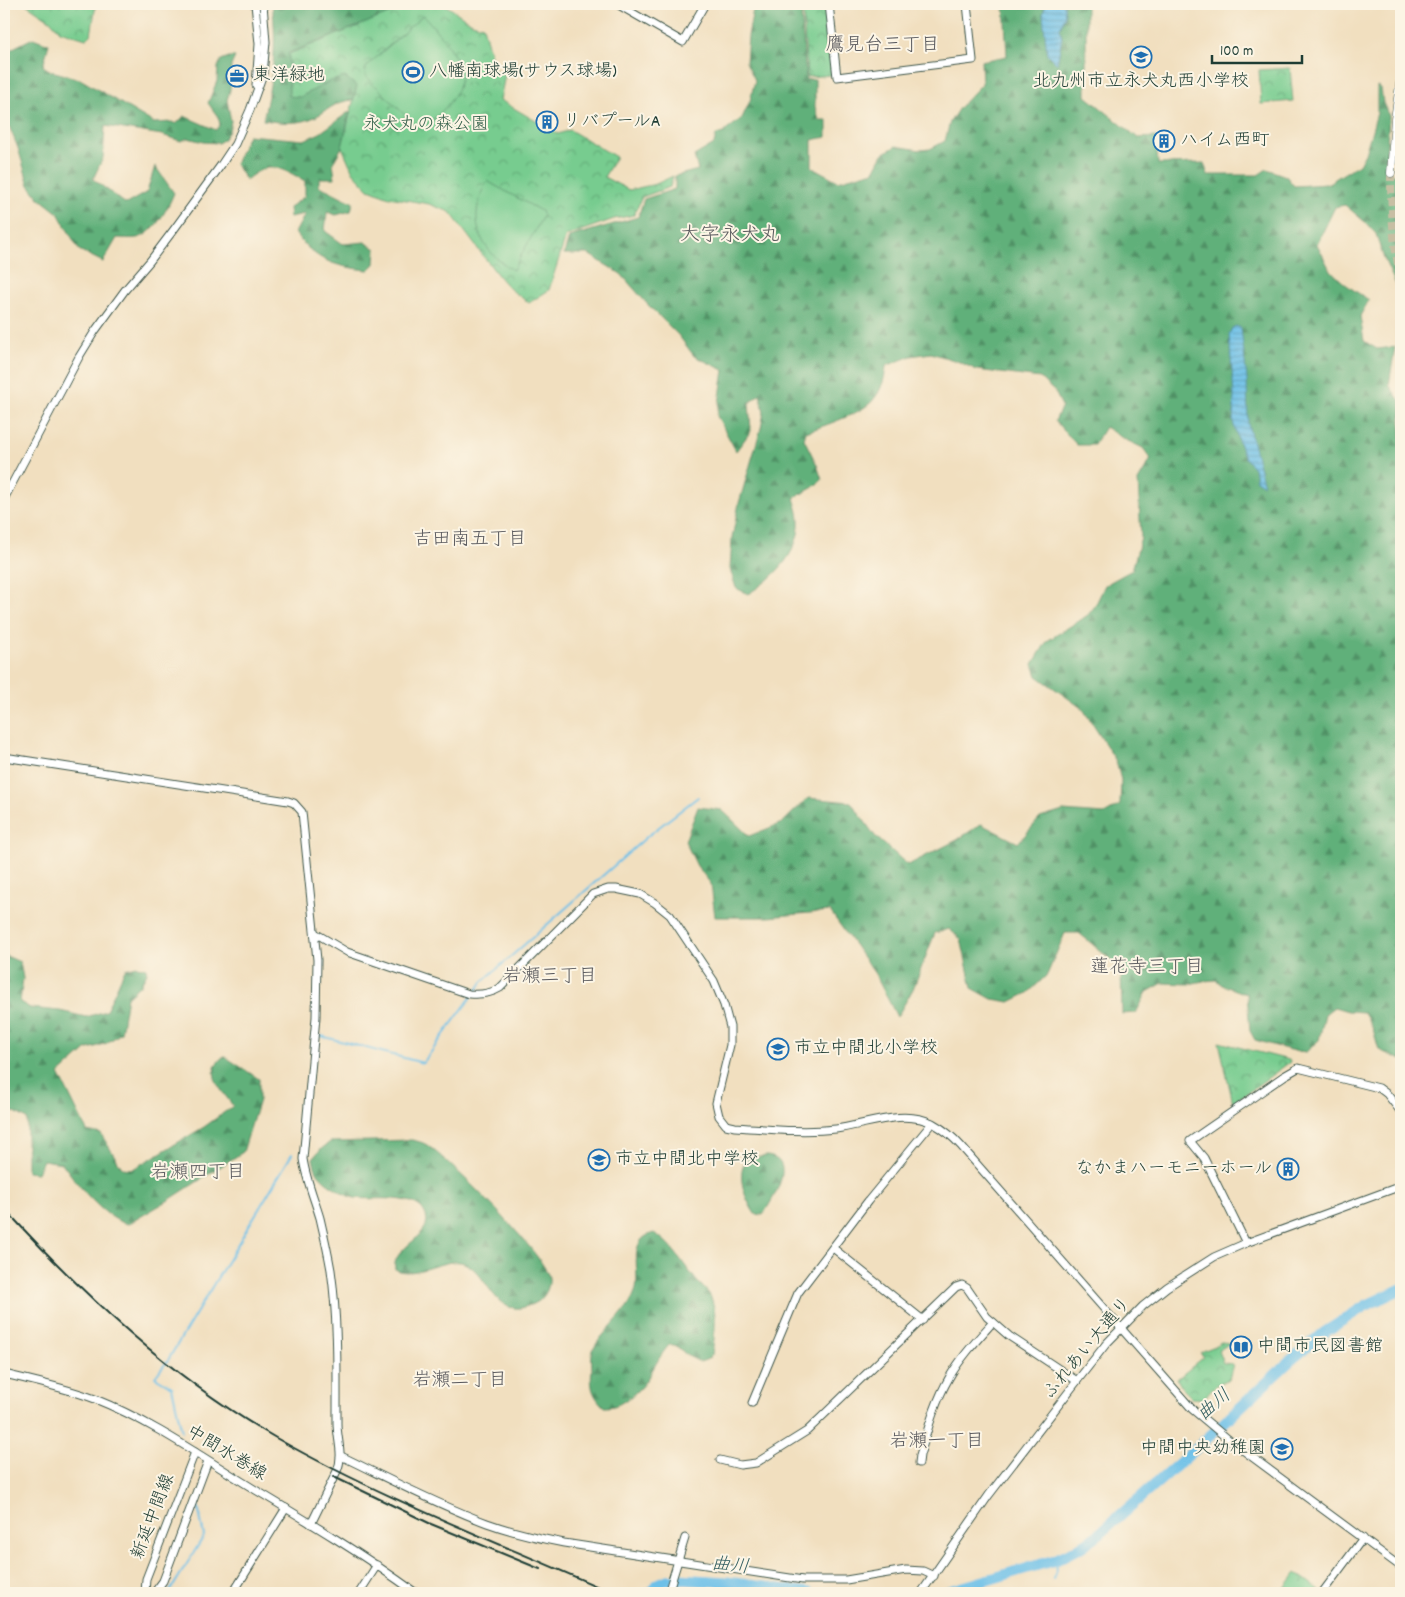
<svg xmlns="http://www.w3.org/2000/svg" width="1405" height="1597" viewBox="0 0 1405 1597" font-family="Dekko,'Klee One',sans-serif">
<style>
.forest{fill:url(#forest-firs);stroke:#407657}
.park{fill:url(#park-crowns);stroke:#4b8462}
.pitch{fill:#77cc8f;stroke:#4b8462}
.water{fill:url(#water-rules);stroke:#467e8e}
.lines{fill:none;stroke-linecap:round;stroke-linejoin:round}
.stream{stroke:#6cc0e8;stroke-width:2}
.river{stroke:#6cc0e8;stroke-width:11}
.primary-tunnel{stroke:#c7bfa3;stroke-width:8;stroke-dasharray:8 4;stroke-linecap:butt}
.secondary-casing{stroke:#3e5549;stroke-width:9}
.primary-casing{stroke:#3e5549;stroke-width:9}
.secondary{stroke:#fff;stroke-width:7}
.primary{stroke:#fff;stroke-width:8}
.rail{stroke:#1f3d34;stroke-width:2}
.labels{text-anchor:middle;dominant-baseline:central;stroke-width:4;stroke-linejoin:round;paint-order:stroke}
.poi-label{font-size:18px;fill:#1f3d34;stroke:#fcf5e5;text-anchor:start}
.park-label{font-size:18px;fill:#35614b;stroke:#fcf5e5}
.street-label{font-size:18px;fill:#1f3d34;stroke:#fcf5e5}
.neighbourhood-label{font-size:19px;fill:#5b5b5f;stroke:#fcf5e5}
.water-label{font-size:19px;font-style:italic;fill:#325e61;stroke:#fcf5e5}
.quarter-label{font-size:20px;fill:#5b5b5f;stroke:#fcf5e5}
</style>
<defs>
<pattern id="forest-firs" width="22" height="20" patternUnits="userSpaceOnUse" patternTransform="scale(1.25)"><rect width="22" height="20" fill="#61b07a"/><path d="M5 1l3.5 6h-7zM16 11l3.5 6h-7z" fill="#4f9065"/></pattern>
<pattern id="park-crowns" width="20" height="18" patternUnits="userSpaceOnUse" patternTransform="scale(1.25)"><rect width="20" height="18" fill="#77cc8f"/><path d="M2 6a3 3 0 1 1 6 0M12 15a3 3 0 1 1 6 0" fill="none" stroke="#61a776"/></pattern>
<pattern id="water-rules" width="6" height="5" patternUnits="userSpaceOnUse" patternTransform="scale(1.25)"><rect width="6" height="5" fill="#6cc0e8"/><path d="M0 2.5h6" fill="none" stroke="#589dbd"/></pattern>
</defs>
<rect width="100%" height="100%" fill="#fcf5e5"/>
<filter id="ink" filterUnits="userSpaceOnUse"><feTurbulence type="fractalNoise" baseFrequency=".02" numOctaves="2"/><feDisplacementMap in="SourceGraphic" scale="10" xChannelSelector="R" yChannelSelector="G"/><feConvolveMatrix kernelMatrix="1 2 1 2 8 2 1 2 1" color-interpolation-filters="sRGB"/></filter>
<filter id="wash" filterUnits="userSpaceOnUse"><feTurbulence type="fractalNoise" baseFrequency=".0096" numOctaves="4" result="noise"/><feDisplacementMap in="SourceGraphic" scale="20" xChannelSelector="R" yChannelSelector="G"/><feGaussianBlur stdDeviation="1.12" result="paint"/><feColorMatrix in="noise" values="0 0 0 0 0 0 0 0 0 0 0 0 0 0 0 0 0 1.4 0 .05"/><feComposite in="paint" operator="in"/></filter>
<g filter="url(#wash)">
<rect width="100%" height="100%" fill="#f1dfbf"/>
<g class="forest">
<path d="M272,4H414L289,53V96L300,97L330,81L345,77L357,86L353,100C333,101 327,113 310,119C294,125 279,122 263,120C272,79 278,46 272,4Z"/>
<path d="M754,4H793L794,7L801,10L806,80L815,79V107L819,120H827V137L812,140V167L838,181L874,171L883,154L896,146L920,150L930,149L945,141L950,122L959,108L982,84L981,61L1007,56L1004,4H1045L1043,15L1057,64L1062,38L1060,28L1065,16L1064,4H1086V96L1138,138L1156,137L1158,164L1204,163L1208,175H1258L1267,169L1286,176L1294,186L1327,184L1359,164L1365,154L1377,113V86L1381,88L1383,103L1389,116L1385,173L1401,175V291H1399L1384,259L1376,234L1365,222L1345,205L1335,207L1317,244C1321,251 1324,259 1328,266C1337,280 1355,291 1369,300L1360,316L1364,341L1377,349L1395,347L1389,385L1401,402V1060L1379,1050L1373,1029L1364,1012L1348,1011L1334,1007L1325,1014L1319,1040L1306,1052L1290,1050L1255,1040L1250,1031L1247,994L1222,985L1216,980L1203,981L1189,984L1163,983L1147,992L1136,1013L1122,1014L1121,970L1104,954L1079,933H1065L1047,975L1028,993L1010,1002L992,999L972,988L961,939L949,929L935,933L913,989L897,1017L875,974L830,911L768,917H715L711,884L697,866L685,841L698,807L722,810L749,836L782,823L808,798L851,802L875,836L908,865L957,840L981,824L1018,843L1040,818L1063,811L1104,814L1120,805L1121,780L1116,761L1083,709L1037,676L1033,664L1047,641L1088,615L1095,606L1105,585L1132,570L1141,538L1138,481L1151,459L1143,448L1124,439L1105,427L1094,445H1077L1055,421L1062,406L1055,392L1040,378L977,370L957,361L931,353L911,356L886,366C885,378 882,389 874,399C864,413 823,426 806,432L804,439L817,465L822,480L812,488L794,498C796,505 799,513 799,520C801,552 773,579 748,594L736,588L730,569L732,538L739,503L761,428L764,412L760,394L749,403L751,431L736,451L717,416L724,370L694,356L679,336L649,306L621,274L588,254H564L569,237L638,217L644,199L675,189V176L698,170L694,156L714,144L716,135L723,133L742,118L750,101L755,80L746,62L748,36Z"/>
<path d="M33,38L49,44L43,66L51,71L80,79L154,123L172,122L176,124L184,116L216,130L220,124L218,117L208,103L217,81L218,67L221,60L229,57H235L231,66L230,90L227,100L231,121L229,131L223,140L218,143L203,142L188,138L181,141L162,135L105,126L103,158L93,179L126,204L147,192L155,166L174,193C168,208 154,235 137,238C130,239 123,238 117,238L103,262L79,250L58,213L39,198L29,185L18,148L7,121L4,119V54L15,47Z"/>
<path d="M350,111L342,147L333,163L335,178H319V186C332,191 340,197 353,202L351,211L336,215L327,212L325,231L343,244L365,242L376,249L375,264L369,270C336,267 315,261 295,233L305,214L290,217L289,208L305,196V181C280,167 270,160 246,180L235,164L248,135L304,140L320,133Z"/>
<path d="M4,955L20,962L23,978L20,1002L30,1008L60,1011L86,1017L106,1011L125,969L137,966L146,968L147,973L140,985L127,997L121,1033L107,1043L86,1050L59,1074L87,1131L101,1134L122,1168L133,1169L204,1127L233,1106C223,1091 202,1073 224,1056L259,1079V1100L243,1152L169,1200L128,1224C103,1219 76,1182 62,1163L43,1160L37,1173L27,1172V1119L15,1112L4,1115Z"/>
<path d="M412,1140C417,1141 422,1142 427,1145C450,1161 545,1254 549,1278C550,1287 545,1296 539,1301C535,1304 529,1305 525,1307C493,1316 488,1272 464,1263C446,1256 415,1280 395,1269C391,1247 433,1237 426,1216C419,1192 374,1201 355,1198C347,1197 339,1190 332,1186C320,1178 315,1172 313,1158L320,1150L330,1142Z"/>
<path d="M767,1156C799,1160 772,1200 763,1215L755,1214C745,1199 736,1176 746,1159Z"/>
<path d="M654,1233C672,1244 680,1260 693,1276C699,1285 709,1290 712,1300C718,1318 714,1338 712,1355L708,1359L700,1362L688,1356L675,1345H669C651,1366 651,1383 626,1400C618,1405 614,1407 604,1407C592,1395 590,1386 592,1369C592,1365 591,1359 592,1354C595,1336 631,1313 636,1288C640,1269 627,1239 654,1233Z"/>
</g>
<g class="park">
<polygon points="26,4 96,4 91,35 86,39 60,31 50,20"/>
<polygon points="413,4 444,4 472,23 483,26 495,71 505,75 500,100 558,134 570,130 616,157 604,177 629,190 656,184 673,176 670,187 642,197 634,215 614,219 566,236 549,290 529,303 510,289 500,278 450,212 429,204 389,197 369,189 353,172 342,147 357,86 345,77 330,81 300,97 289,96 289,54"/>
<polygon points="825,10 832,75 807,77 803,12"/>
<polygon points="1290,68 1293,101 1261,104 1259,70"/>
<polygon points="1219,1042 1289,1060 1290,1062 1233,1103"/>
<path d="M1221,1342L1230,1343L1218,1351L1223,1363L1233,1364L1229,1379C1219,1382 1209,1390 1204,1399L1192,1398L1182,1388L1177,1379L1204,1357L1200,1353C1207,1348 1214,1348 1221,1342Z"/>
<polygon points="1296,1573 1320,1590 1317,1593 1281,1593"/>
</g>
<g class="pitch">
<path d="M423,15C434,27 461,59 461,74C460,98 437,118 419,129L366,76L365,70L367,66Z"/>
<path d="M487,181L541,211L543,216L513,270C477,249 467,218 487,181Z"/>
</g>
<g class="water">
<polygon points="1045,4 1064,4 1065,16 1060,28 1062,38 1057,64 1047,54 1043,15"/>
<polygon points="1236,326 1241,328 1247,379 1248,424 1264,485 1256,480 1254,468 1245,458 1238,440 1233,422 1234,395 1229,335 1232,328"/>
</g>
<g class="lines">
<g class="stream">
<polyline points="475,993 482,982 650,834 698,797"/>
<polyline points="321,1036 423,1063 472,996"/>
<polyline points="182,1432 172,1387 155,1377 168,1360 292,1154"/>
<polyline points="1053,1579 1056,1572 1055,1560"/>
<polyline points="169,1593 204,1536 198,1506"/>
</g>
<g class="river">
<polyline points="650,1593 658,1584 667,1580 678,1579 727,1582 810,1593"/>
<polyline points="943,1593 1055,1560 1081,1547 1099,1534 1200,1445 1290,1361 1325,1332 1365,1306 1401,1289"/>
</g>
</g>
</g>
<g filter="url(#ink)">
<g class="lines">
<path class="primary-tunnel" d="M1391,173C1391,209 1393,243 1401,279"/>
<g class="secondary-casing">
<g id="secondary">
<polyline points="255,4 259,44 256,85"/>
<polyline points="617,4 683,42 705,4"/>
<polyline points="829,4 837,77 973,60 967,4"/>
<polyline points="4,499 79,357 95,331 125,290 150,261 175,228 221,165 235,144 250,110 263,74 266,42 263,4"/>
<path d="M4,757L288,801L294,803L302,812L317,960L316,1017L303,1159C306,1179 314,1198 320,1218C324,1235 328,1253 331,1270C338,1319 337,1373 337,1423C337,1440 344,1455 337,1471L311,1524"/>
<path d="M315,933L347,952L469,994C481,995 490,994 500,988L593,894L608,889H616L640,894L655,903L670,915L714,981L724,1005L730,1027V1045L716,1103L719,1116L726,1125L735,1127C768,1129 802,1133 836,1129C866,1125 904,1108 934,1124C945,1130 953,1137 961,1146L1192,1409L1229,1440L1401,1567"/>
<polyline points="1246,1243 1204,1158 1190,1141 1284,1076 1298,1068 1379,1088 1387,1094 1401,1112"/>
<polyline points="833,1248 923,1320"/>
<path d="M4,1374C34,1381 66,1388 95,1399C151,1421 202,1457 254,1489C309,1522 364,1555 416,1593"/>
<polyline points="752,1403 798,1293 868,1201 932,1123"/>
<path d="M341,1456C389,1479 436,1504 487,1523C512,1532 538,1538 564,1543L803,1580H846L906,1570L923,1571L934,1576"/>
<polyline points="720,1460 740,1465 756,1463 807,1431 956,1287 962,1285 967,1288 987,1317 993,1322 1009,1336 1077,1381"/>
<path d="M919,1463L920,1455C928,1429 935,1402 949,1378C961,1357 977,1340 993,1322"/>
<polyline points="145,1593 146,1579 195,1452"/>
<polyline points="154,1593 163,1581 208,1461"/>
<polyline points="233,1593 286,1508"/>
<polyline points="359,1593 377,1565"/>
<polyline points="668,1593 685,1538"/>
<polyline points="921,1593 989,1495 1077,1381 1106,1344 1143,1306 1167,1287 1214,1257 1246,1243 1401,1186"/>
<polyline points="1322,1593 1363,1538"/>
</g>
</g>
<g class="primary-casing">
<polyline id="primary" points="1391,173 1395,119 1401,78"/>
</g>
<use href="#secondary" class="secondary"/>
<use href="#primary" class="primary"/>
<g class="rail">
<path d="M4,1208C84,1296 172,1378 276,1438C383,1499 500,1543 612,1593"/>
<polyline points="334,1477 431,1524 540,1569"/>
</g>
</g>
</g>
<defs>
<g id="school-ring" transform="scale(1.125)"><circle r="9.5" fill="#fcf5e5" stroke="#1f6fb2" stroke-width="1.5"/><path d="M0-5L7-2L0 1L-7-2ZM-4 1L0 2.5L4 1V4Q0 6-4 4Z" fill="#1f6fb2"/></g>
<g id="stadium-ring" transform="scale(1.125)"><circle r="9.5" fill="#fcf5e5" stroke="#1f6fb2" stroke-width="1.5"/><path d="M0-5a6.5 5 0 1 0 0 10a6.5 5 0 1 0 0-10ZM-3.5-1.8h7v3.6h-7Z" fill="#1f6fb2"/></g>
<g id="office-ring" transform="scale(1.125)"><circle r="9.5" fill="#fcf5e5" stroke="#1f6fb2" stroke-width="1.5"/><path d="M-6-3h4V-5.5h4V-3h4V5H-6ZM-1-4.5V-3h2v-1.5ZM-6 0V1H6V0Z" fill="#1f6fb2"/></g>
<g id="building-ring" transform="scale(1.125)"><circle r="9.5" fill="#fcf5e5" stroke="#1f6fb2" stroke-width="1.5"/><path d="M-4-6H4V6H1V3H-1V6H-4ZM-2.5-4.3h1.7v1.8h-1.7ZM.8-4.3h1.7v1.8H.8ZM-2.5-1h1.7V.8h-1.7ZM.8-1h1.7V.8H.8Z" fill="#1f6fb2"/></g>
<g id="library-ring" transform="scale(1.125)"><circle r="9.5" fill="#fcf5e5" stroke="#1f6fb2" stroke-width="1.5"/><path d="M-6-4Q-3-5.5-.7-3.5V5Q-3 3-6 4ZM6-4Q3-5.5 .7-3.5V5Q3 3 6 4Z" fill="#1f6fb2"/></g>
</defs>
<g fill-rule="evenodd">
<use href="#school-ring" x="1141" y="57"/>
<use href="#stadium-ring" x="413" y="72"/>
<use href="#office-ring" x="237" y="76"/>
<use href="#building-ring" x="547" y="122"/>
<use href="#building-ring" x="1164" y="141"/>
<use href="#school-ring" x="778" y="1049"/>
<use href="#school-ring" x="599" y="1160"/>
<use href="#building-ring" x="1288" y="1169"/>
<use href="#library-ring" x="1241" y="1347"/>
<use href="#school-ring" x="1282" y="1449"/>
</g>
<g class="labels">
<g class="poi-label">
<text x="429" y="72">八幡南球場(サウス球場)</text>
<text x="253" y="76">東洋緑地</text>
<text x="1141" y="82" text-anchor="middle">北九州市立永犬丸西小学校</text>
<text x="563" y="122">リバプールA</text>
<text x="1180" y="141">ハイム西町</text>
<text x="794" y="1049">市立中間北小学校</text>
<text x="615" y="1160">市立中間北中学校</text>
<text x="1272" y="1169" text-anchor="end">なかまハーモニーホール</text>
<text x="1257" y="1347">中間市民図書館</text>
<text x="1266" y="1449" text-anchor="end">中間中央幼稚園</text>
</g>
<g class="park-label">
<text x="426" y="125">永犬丸の森公園</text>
</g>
<g class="street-label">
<text transform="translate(1088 1349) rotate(-50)">ふれあい大通り</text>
<text transform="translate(226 1454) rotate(31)">中間水巻線</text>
<text transform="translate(154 1517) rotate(-69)">新延中間線</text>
</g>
<g class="neighbourhood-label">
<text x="883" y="46">鷹見台三丁目</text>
<text x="470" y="540">吉田南五丁目</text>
<text x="1147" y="968">蓮花寺三丁目</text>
<text x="550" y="977">岩瀬三丁目</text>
<text x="198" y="1173">岩瀬四丁目</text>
<text x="460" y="1381">岩瀬二丁目</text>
<text x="937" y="1442">岩瀬一丁目</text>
</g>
<g class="water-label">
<text transform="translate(1215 1406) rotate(-41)">曲川</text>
<text transform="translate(730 1567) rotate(6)">曲川</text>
</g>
<g class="quarter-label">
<text x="730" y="236">大字永犬丸</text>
</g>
</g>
<rect width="1405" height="1597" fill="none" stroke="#fcf5e5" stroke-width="20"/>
<path d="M1212 55v8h90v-8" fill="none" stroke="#1f3d34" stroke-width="2.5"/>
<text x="1220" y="55" font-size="15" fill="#1f3d34" stroke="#fcf5e5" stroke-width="4" paint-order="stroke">100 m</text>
</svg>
